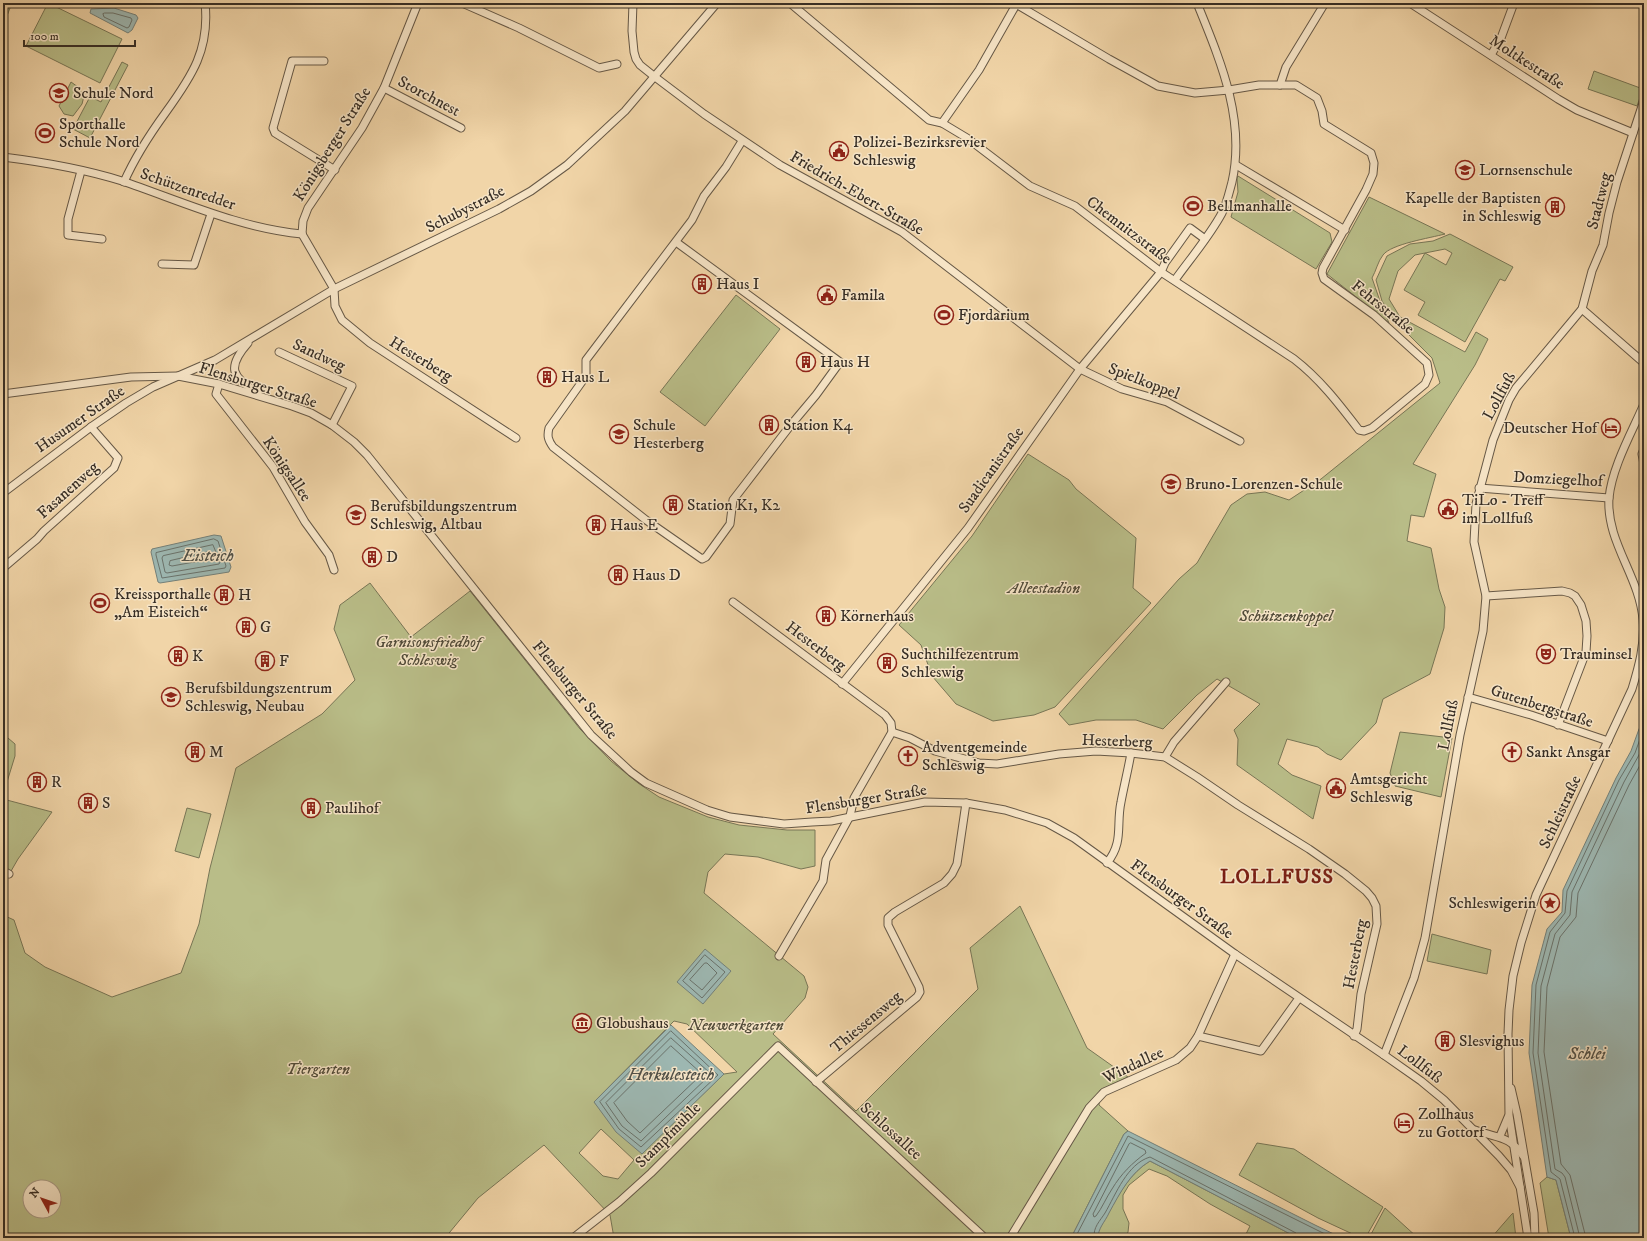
<svg xmlns="http://www.w3.org/2000/svg" width="1647" height="1241" viewBox="0 0 1647 1241" font-family="'IM FELL DW Pica',serif">
<style>
.green{fill:#b9bd88;stroke:#787656;fill-rule:evenodd}
.water{fill:#9db7b1;stroke:#748079}
.lines{fill:none;stroke-linecap:round;stroke-linejoin:round}
.shore{stroke:#6a726b;stroke-width:1}
.minor-casing{stroke:#665846;stroke-width:9}
.minor{stroke:#f6e4c6;stroke-width:7}
.labels{text-anchor:middle;dominant-baseline:central;stroke-width:3;stroke-linejoin:round;paint-order:stroke}
.street-label{font-size:16px;fill:#372e25;stroke:#f6e4c6}
.poi-label{font-size:16px;fill:#372e25;stroke:#f6e4c6;text-anchor:start}
.park-label{font-size:16px;font-style:italic;fill:#514b39;stroke:#f6e4c6}
.water-label{font-size:17px;font-style:italic;fill:#505048;stroke:#f6e4c6}
.district-label{font-size:20px;font-weight:bold;letter-spacing:1px;fill:#7a1f14;stroke:#f6e4c6}
</style>
<rect width="100%" height="100%" fill="#f1d5a8"/>
<filter id="stains"><feTurbulence type="fractalNoise" baseFrequency=".005" numOctaves="4"/><feColorMatrix values="0 0 0 0 .2 0 0 0 0 .09 0 0 0 0 .02 0 0 0 .5 -.17"/></filter>
<radialGradient id="worn" r=".72"><stop offset=".6" stop-color="#630" stop-opacity="0"/><stop offset="1" stop-color="#630" stop-opacity=".3"/></radialGradient>
<g class="green">
<polygon points="3,3 12,3 3,26"/>
<polygon points="48,3 122,39 100,83 26,46"/>
<polygon points="122,62 128,65 90,138 73,129 93,91 98,93 95,99 101,102"/>
<polygon points="1594,71 1643,89 1637,106 1588,89"/>
<polygon points="71,82 78,87 84,96 82,104 73,116 64,114 59,106"/>
<polygon points="1238,176 1330,233 1332,242 1316,269 1231,217 1238,192 1237,178"/>
<path d="M1369,197L1445,234C1430,238 1391,244 1383,255C1378,261 1376,271 1372,278L1381,304L1389,323L1327,274Z"/>
<polygon points="1450,234 1513,267 1505,281 1500,279 1465,342 1418,315 1425,302 1404,290 1425,253 1446,265 1452,253 1445,249 1415,255 1398,271 1389,299 1400,317 1465,352 1476,332 1488,339 1475,365 1413,464 1436,474 1424,517 1411,515 1407,541 1431,548 1439,589 1445,607 1444,628 1430,674 1383,699 1376,723 1341,760 1327,754 1318,747 1287,739 1278,764 1292,775 1321,786 1313,819 1237,765 1238,739 1234,730 1260,704 1217,679 1197,695 1163,729 1136,720 1096,720 1069,725 1059,714 1179,579 1197,563 1231,505 1247,494 1265,492 1289,500 1321,479 1440,383 1432,358 1394,320 1382,301 1376,280 1387,256 1410,244 1433,241"/>
<polygon points="736,295 780,329 705,426 660,392"/>
<polygon points="1028,454 1069,480 1076,489 1136,538 1133,588 1151,603 1055,707 1034,715 993,721 956,704 932,676 921,645 899,625 972,536"/>
<path d="M370,583L411,637L470,591L580,729L611,761L638,783L659,797L708,817L739,825L787,830H815V866L801,869L758,857L725,854L708,872L704,893L804,976L808,987L805,998L773,1034L856,1111L978,989L970,948L1020,906L1087,1048L1128,1077L1100,1090L1099,1105L1128,1131L1124,1134L1071,1238H614L610,1215L544,1145L478,1198L445,1238H3V915L14,920L25,953L45,967L112,997L181,973L199,924L210,868L236,768L322,714L355,680L334,629L340,605ZM674,1021L687,1024L737,1072L724,1074L642,1153L594,1102ZM601,1129L634,1160L618,1179L603,1176L579,1153ZM30,1187H54V1211H30Z"/>
<polygon points="1400,732 1452,738 1441,797 1395,786 1390,773"/>
<polygon points="8,738 15,744 15,756 3,795 3,744"/>
<polygon points="3,799 52,812 18,859 3,885"/>
<polygon points="187,808 211,814 199,858 175,851"/>
<polygon points="1432,934 1491,950 1487,974 1427,961"/>
<polygon points="1257,1143 1294,1149 1383,1207 1367,1235 1359,1237 1318,1218 1239,1175"/>
<path d="M1150,1161L1298,1238H1244L1250,1226L1210,1204L1167,1176L1149,1169L1129,1185L1123,1195V1209L1129,1223L1128,1232L1125,1238H1098V1231C1113,1207 1124,1177 1150,1161Z"/>
<polygon points="1547,1177 1556,1180 1571,1238 1549,1238 1540,1183"/>
<polygon points="1385,1208 1418,1238 1369,1238"/>
<polygon points="1513,1213 1516,1238 1491,1238 1511,1215"/>
</g>
<g class="water">
<polygon points="114,8 136,15 138,18 132,30 128,33 90,13 91,9"/>
<polygon points="214,535 221,536 231,567 229,572 160,583 158,582 151,552 152,549"/>
<polygon points="1644,720 1644,1238 1571,1238 1556,1180 1547,1177 1529,1053 1532,985 1547,929 1562,912 1563,890 1616,778 1631,751 1639,729"/>
<polygon points="705,949 731,971 703,1004 677,982"/>
<polygon points="671,1025 724,1074 642,1154 616,1132 594,1102"/>
<path d="M1128,1131L1315,1225L1342,1238H1298L1150,1161C1130,1173 1120,1193 1109,1213C1105,1222 1098,1228 1098,1238H1071L1124,1134Z"/>
</g>
<g class="lines">
<g class="shore">
<polygon points="105,13 113,13 131,18 132,20 129,27 127,28 104,17 103,14"/>
<polygon points="214,539 218,541 226,566 225,568 162,578 156,555 156,553"/>
<polygon points="213,545 220,562 219,564 167,573 165,572 162,558 163,556"/>
<polygon points="209,552 212,557 211,559 172,566 169,565 170,561"/>
<polygon points="705,955 725,972 702,998 683,981"/>
<polygon points="705,963 707,963 717,973 702,990 690,980"/>
<polygon points="671,1031 718,1075 641,1147 619,1129 600,1102"/>
<polygon points="671,1038 710,1073 710,1075 641,1141 622,1126 606,1103"/>
<polygon points="671,1046 701,1073 701,1075 640,1133 627,1121 614,1103"/>
<path d="M1131,1143L1145,1150L1146,1153C1132,1163 1121,1174 1112,1189C1106,1198 1102,1208 1096,1216L1094,1217L1093,1214L1129,1144Z"/>
<polyline points="1075,1238 1128,1136 1333,1238"/>
<path d="M1094,1238C1093,1227 1100,1221 1105,1213C1116,1194 1127,1164 1150,1157L1296,1233L1299,1238"/>
<polyline points="1575,1238 1560,1179 1551,1172 1533,1053 1536,985 1550,932 1565,913 1567,891 1619,780 1635,753 1644,728"/>
<polyline points="1580,1238 1565,1177 1562,1173 1555,1169 1538,1053 1541,986 1555,934 1570,915 1572,892 1624,782 1639,755 1644,741"/>
<polyline points="1586,1238 1570,1175 1561,1164 1544,1052 1547,987 1560,937 1576,917 1578,893 1629,785 1644,758"/>
</g>
<g class="minor-casing">
<g id="minor">
<polyline points="462,3 519,28 599,68 617,64"/>
<polyline points="633,3 632,31 634,52 636,59 640,65 655,77 704,114 780,165 902,232 1080,369 1122,389 1167,402 1240,441"/>
<path d="M790,3L929,120L942,123L967,138L1030,186L1075,206L1161,272L1294,359C1320,379 1339,404 1359,430L1364,431L1372,428L1425,384L1429,375L1427,363L1374,315L1324,279L1322,273L1323,268L1366,190L1373,174L1374,163L1371,153L1324,124L1322,111L1317,98L1296,85H1280"/>
<polyline points="1410,3 1558,99 1577,110 1633,133"/>
<polyline points="1016,4 1109,59 1158,86 1195,93 1229,90 1259,85 1280,85 1286,67 1325,3"/>
<polyline points="1491,55 1501,38 1514,3"/>
<polyline points="324,61 292,61 273,128 275,133 335,170"/>
<polyline points="384,88 461,128"/>
<polyline points="942,123 979,70 1017,3"/>
<path d="M3,157C43,162 84,169 122,181C181,201 239,228 302,234"/>
<polyline points="1236,165 1345,230"/>
<polyline points="81,171 68,219 68,235 102,239"/>
<path d="M124,182C135,157 150,134 166,112C192,76 210,49 205,3"/>
<polyline points="302,234 334,289 335,306 342,320 370,343 516,438"/>
<polyline points="302,234 303,221 308,208 362,128 384,88 418,3"/>
<path d="M676,242L840,362L816,395L790,426L733,500L730,524L706,557L702,559L646,520L553,447C548,440 547,436 549,428L586,376V360L692,220L704,196L726,167L742,141"/>
<polyline points="162,264 194,265 211,214"/>
<path d="M1175,280C1190,259 1209,237 1222,213C1227,203 1229,193 1232,182C1246,119 1220,60 1197,3"/>
<polyline points="1582,309 1644,363"/>
<path d="M248,343C226,368 232,377 258,393"/>
<polyline points="279,352 352,386 332,425"/>
<polyline points="219,384 216,394 273,467 305,522 329,555 334,570"/>
<polyline points="3,394 131,377 178,376 219,384 292,406 311,413 332,425 354,442 367,455 591,735 631,772 646,783 707,810 730,817 784,824 812,822 831,821 925,802 966,803 1005,810 1047,823 1074,838 1235,954 1384,1055 1421,1081 1444,1100 1499,1156 1511,1170 1520,1187"/>
<polyline points="1644,449 1642,454 1644,464"/>
<polyline points="1479,488 1609,498"/>
<polyline points="3,493 91,427 126,403 153,387 215,360 334,289 499,209 531,191 567,165 625,111 717,3"/>
<polyline points="3,568 37,539 44,531 114,468 118,458 91,427"/>
<polyline points="1486,596 1562,591 1570,593 1575,596 1581,605 1586,621 1587,636 1586,652 1558,725"/>
<polyline points="733,602 885,715 891,723 892,732 854,798 850,816 826,860 823,881 779,956"/>
<polyline points="842,684 968,528 1080,369 1161,272 1165,263 1190,228 1205,239"/>
<polyline points="1468,697 1531,715 1608,741"/>
<polyline points="892,732 910,738 935,751 979,763 997,764 1059,754 1096,751 1131,753 1165,757 1197,777 1238,805 1309,849 1345,874 1366,891 1372,898 1376,906 1377,924 1361,994 1357,1029 1354,1036"/>
<polyline points="1165,757 1174,742 1226,682"/>
<path d="M1107,863C1124,842 1116,825 1121,802C1124,786 1128,770 1131,753"/>
<polyline points="3,871 9,874"/>
<polyline points="1198,1036 1261,1051 1299,998"/>
<polyline points="1384,1055 1414,978 1425,938 1460,735 1483,631 1486,596 1474,542 1476,504 1493,440 1509,400 1516,388 1582,309 1592,271 1603,245 1609,213 1617,182 1644,100"/>
<polyline points="816,1082 917,997 920,992 919,987 888,925 888,918 895,912 944,883 952,874 957,864 966,803"/>
<polyline points="1511,1088 1517,1114 1534,1213 1535,1238"/>
<path d="M1475,1130C1498,1139 1508,1134 1524,1157"/>
<polyline points="1500,1136 1508,1117"/>
<polyline points="573,1238 619,1202 651,1173 778,1046 985,1238"/>
<polyline points="1010,1238 1089,1108 1104,1092 1176,1060 1190,1048 1198,1036 1235,954"/>
<path d="M1528,1238L1509,1115L1508,1034L1509,1010L1513,976L1521,943L1536,895L1632,689C1639,666 1645,644 1643,620C1640,577 1606,542 1609,498C1612,467 1632,432 1644,404"/>
</g>
</g>
<use href="#minor" class="minor"/>
</g>
<defs>
<g id="school-ring" transform="scale(1)"><circle r="9.5" fill="#f6e4c6" stroke="#8f2418" stroke-width="1.5"/><path d="M0-5L7-2L0 1L-7-2ZM-4 1L0 2.5L4 1V4Q0 6-4 4Z" fill="#8f2418"/></g>
<g id="stadium-ring" transform="scale(1)"><circle r="9.5" fill="#f6e4c6" stroke="#8f2418" stroke-width="1.5"/><path d="M0-5a6.5 5 0 1 0 0 10a6.5 5 0 1 0 0-10ZM-3.5-1.8h7v3.6h-7Z" fill="#8f2418"/></g>
<g id="civic-ring" transform="scale(1)"><circle r="9.5" fill="#f6e4c6" stroke="#8f2418" stroke-width="1.5"/><path d="M-.6-6.5H3V-4.5H.6V-3L4-1V1h2V6H-6V1h2V-1L-.6-3ZM-1.2 2.5V6h2.4V2.5Z" fill="#8f2418"/></g>
<g id="building-ring" transform="scale(1)"><circle r="9.5" fill="#f6e4c6" stroke="#8f2418" stroke-width="1.5"/><path d="M-4-6H4V6H1V3H-1V6H-4ZM-2.5-4.3h1.7v1.8h-1.7ZM.8-4.3h1.7v1.8H.8ZM-2.5-1h1.7V.8h-1.7ZM.8-1h1.7V.8H.8Z" fill="#8f2418"/></g>
<g id="hotel-ring" transform="scale(1)"><circle r="9.5" fill="#f6e4c6" stroke="#8f2418" stroke-width="1.5"/><path d="M-6-4.5h1.5V1H6V5H4.5V3h-9V5H-6ZM-4 0a1.8 1.8 0 1 1 3.6 0ZM.5 0V-2.5h3Q6-2.5 6 0Z" fill="#8f2418"/></g>
<g id="theatre-ring" transform="scale(1)"><circle r="9.5" fill="#f6e4c6" stroke="#8f2418" stroke-width="1.5"/><path d="M-5-5.5Q0-4 5-5.5V0Q5 5 0 6Q-5 5-5 0ZM-3.3-2.5H-1v1.5H-3.3ZM1-2.5H3.3v1.5H1ZM-2.8 1Q0 5.5 2.8 1Z" fill="#8f2418"/></g>
<g id="church-ring" transform="scale(1)"><circle r="9.5" fill="#f6e4c6" stroke="#8f2418" stroke-width="1.5"/><path d="M-1.2-6h2.4v3.5h3.3v2.4h-3.3V6h-2.4V-.1h-3.3v-2.4h3.3Z" fill="#8f2418"/></g>
<g id="sight-ring" transform="scale(1)"><circle r="9.5" fill="#f6e4c6" stroke="#8f2418" stroke-width="1.5"/><path d="M0-6L1.8-2.2L6-1.7L2.9 1.2L3.7 5.4L0 3.3L-3.7 5.4L-2.9 1.2L-6-1.7L-1.8-2.2Z" fill="#8f2418"/></g>
<g id="museum-ring" transform="scale(1)"><circle r="9.5" fill="#f6e4c6" stroke="#8f2418" stroke-width="1.5"/><path d="M0-6L6-3V-2H-6V-3ZM-5-1h2V3h-2ZM-1-1h2V3h-2ZM3-1h2V3H3ZM-6 4H6V6H-6Z" fill="#8f2418"/></g>
</defs>
<g fill-rule="evenodd">
<use href="#school-ring" x="59" y="93"/>
<use href="#stadium-ring" x="45" y="133"/>
<use href="#civic-ring" x="839" y="151"/>
<use href="#school-ring" x="1465" y="170"/>
<use href="#stadium-ring" x="1193" y="206"/>
<use href="#building-ring" x="1555" y="207"/>
<use href="#building-ring" x="702" y="284"/>
<use href="#civic-ring" x="827" y="295"/>
<use href="#stadium-ring" x="944" y="315"/>
<use href="#building-ring" x="806" y="362"/>
<use href="#building-ring" x="547" y="377"/>
<use href="#building-ring" x="769" y="425"/>
<use href="#hotel-ring" x="1611" y="428"/>
<use href="#school-ring" x="619" y="434"/>
<use href="#school-ring" x="1171" y="484"/>
<use href="#building-ring" x="673" y="505"/>
<use href="#civic-ring" x="1448" y="509"/>
<use href="#school-ring" x="356" y="515"/>
<use href="#building-ring" x="596" y="525"/>
<use href="#building-ring" x="372" y="557"/>
<use href="#building-ring" x="618" y="575"/>
<use href="#building-ring" x="224" y="595"/>
<use href="#stadium-ring" x="100" y="603"/>
<use href="#building-ring" x="826" y="616"/>
<use href="#building-ring" x="246" y="627"/>
<use href="#theatre-ring" x="1546" y="654"/>
<use href="#building-ring" x="178" y="656"/>
<use href="#building-ring" x="265" y="661"/>
<use href="#building-ring" x="887" y="663"/>
<use href="#school-ring" x="171" y="697"/>
<use href="#building-ring" x="195" y="752"/>
<use href="#church-ring" x="1512" y="752"/>
<use href="#church-ring" x="908" y="756"/>
<use href="#building-ring" x="37" y="782"/>
<use href="#civic-ring" x="1336" y="788"/>
<use href="#building-ring" x="88" y="803"/>
<use href="#building-ring" x="311" y="808"/>
<use href="#sight-ring" x="1550" y="903"/>
<use href="#museum-ring" x="582" y="1023"/>
<use href="#building-ring" x="1445" y="1041"/>
<use href="#hotel-ring" x="1404" y="1123"/>
</g>
<g class="labels">
<g class="street-label">
<text transform="translate(1527 62) rotate(33)">Moltkestraße</text>
<text transform="translate(429 96) rotate(28)">Storchnest</text>
<text transform="translate(332 144) rotate(-58)">Königsberger Straße</text>
<text transform="translate(188 189) rotate(19)">Schützenredder</text>
<text transform="translate(857 193) rotate(30)">Friedrich-Ebert-Straße</text>
<text transform="translate(1599 201) rotate(-76)">Stadtweg</text>
<text transform="translate(465 209) rotate(-27)">Schubystraße</text>
<text transform="translate(1129 230) rotate(37)">Chemnitzstraße</text>
<text transform="translate(1383 307) rotate(39)">Fehrsstraße</text>
<text transform="translate(319 355) rotate(25)">Sandweg</text>
<text transform="translate(421 359) rotate(32)">Hesterberg</text>
<text transform="translate(1144 381) rotate(21)">Spielkoppel</text>
<text transform="translate(258 385) rotate(17)">Flensburger Straße</text>
<text transform="translate(1499 396) rotate(-62)">Lollfuß</text>
<text transform="translate(80 419) rotate(-35)">Husumer Straße</text>
<text transform="translate(287 469) rotate(56)">Königsallee</text>
<text transform="translate(991 470) rotate(-55)">Suadicanistraße</text>
<text transform="translate(1558 479) rotate(3)">Domziegelhof</text>
<text transform="translate(68 490) rotate(-42)">Fasanenweg</text>
<text transform="translate(816 646) rotate(37)">Hesterberg</text>
<text transform="translate(575 690) rotate(50)">Flensburger Straße</text>
<text transform="translate(1542 706) rotate(18)">Gutenbergstraße</text>
<text transform="translate(1448 725) rotate(-79)">Lollfuß</text>
<text transform="translate(1117 741) rotate(2)">Hesterberg</text>
<text transform="translate(866 799) rotate(-9)">Flensburger Straße</text>
<text transform="translate(1560 812) rotate(-65)">Schleistraße</text>
<text transform="translate(1182 899) rotate(36)">Flensburger Straße</text>
<text transform="translate(1355 954) rotate(-79)">Hesterberg</text>
<text transform="translate(866 1022) rotate(-40)">Thiessensweg</text>
<text transform="translate(1420 1064) rotate(37)">Lollfuß</text>
<text transform="translate(1133 1065) rotate(-25)">Windallee</text>
<text transform="translate(891 1131) rotate(42)">Schlossallee</text>
<text transform="translate(668 1135) rotate(-45)">Stampfmühle</text>
</g>
<g class="poi-label">
<text x="73" y="93">Schule Nord</text>
<text x="59" y="124">Sporthalle<tspan x="59" dy="18">Schule Nord</tspan></text>
<text x="853" y="142">Polizei-Bezirksrevier<tspan x="853" dy="18">Schleswig</tspan></text>
<text x="1479" y="170">Lornsenschule</text>
<text x="1541" y="198" text-anchor="end">Kapelle der Baptisten<tspan x="1541" dy="18">in Schleswig</tspan></text>
<text x="1207" y="206">Bellmanhalle</text>
<text x="716" y="284">Haus I</text>
<text x="841" y="295">Famila</text>
<text x="958" y="315">Fjordarium</text>
<text x="820" y="362">Haus H</text>
<text x="561" y="377">Haus L</text>
<text x="633" y="425">Schule<tspan x="633" dy="18">Hesterberg</tspan></text>
<text x="783" y="425">Station K4</text>
<text x="1597" y="428" text-anchor="end">Deutscher Hof</text>
<text x="1185" y="484">Bruno-Lorenzen-Schule</text>
<text x="1462" y="500">TiLo - Treff<tspan x="1462" dy="18">im Lollfuß</tspan></text>
<text x="687" y="505">Station K1, K2</text>
<text x="370" y="506">Berufsbildungszentrum<tspan x="370" dy="18">Schleswig, Altbau</tspan></text>
<text x="610" y="525">Haus E</text>
<text x="386" y="557">D</text>
<text x="632" y="575">Haus D</text>
<text x="114" y="594">Kreissporthalle<tspan x="114" dy="18">„Am Eisteich“</tspan></text>
<text x="238" y="595">H</text>
<text x="840" y="616">Körnerhaus</text>
<text x="260" y="627">G</text>
<text x="901" y="654">Suchthilfezentrum<tspan x="901" dy="18">Schleswig</tspan></text>
<text x="1560" y="654">Trauminsel</text>
<text x="192" y="656">K</text>
<text x="279" y="661">F</text>
<text x="185" y="688">Berufsbildungszentrum<tspan x="185" dy="18">Schleswig, Neubau</tspan></text>
<text x="922" y="747">Adventgemeinde<tspan x="922" dy="18">Schleswig</tspan></text>
<text x="209" y="752">M</text>
<text x="1526" y="752">Sankt Ansgar</text>
<text x="1350" y="779">Amtsgericht<tspan x="1350" dy="18">Schleswig</tspan></text>
<text x="51" y="782">R</text>
<text x="102" y="803">S</text>
<text x="325" y="808">Paulihof</text>
<text x="1536" y="903" text-anchor="end">Schleswigerin</text>
<text x="596" y="1023">Globushaus</text>
<text x="1459" y="1041">Slesvighus</text>
<text x="1418" y="1114">Zollhaus<tspan x="1418" dy="18">zu Gottorf</tspan></text>
</g>
<g class="park-label">
<text x="1044" y="588">Alleestadion</text>
<text x="1286" y="616">Schützenkoppel</text>
<text x="428" y="642">Garnisonsfriedhof<tspan x="428" dy="18">Schleswig</tspan></text>
<text x="736" y="1025">Neuwerkgarten</text>
<text x="318" y="1069">Tiergarten</text>
</g>
<g class="water-label">
<text x="208" y="556">Eisteich</text>
<text x="1587" y="1054">Schlei</text>
<text x="671" y="1075">Herkulesteich</text>
</g>
<g class="district-label">
<text x="1277" y="877">LOLLFUSS</text>
</g>
</g>
<rect width="1647" height="1241" fill="none" stroke="#f1d5a8" stroke-width="16"/>
<rect x="4" y="4" width="1639" height="1233" fill="none" stroke="#372e25" stroke-width="2"/>
<rect x="8" y="8" width="1631" height="1225" fill="none" stroke="#372e25"/>
<g transform="translate(42 1199) rotate(310)"><circle r="19" fill="#f6e4c6" stroke="#aa9b86"/>
<path d="M0-3L7 15L0 10L-7 15Z" fill="#8f2418"/>
<text y="-6" font-size="11" font-weight="bold" text-anchor="middle" fill="#372e25">N</text>
</g>
<path d="M24 40v6h111v-6" fill="none" stroke="#372e25" stroke-width="2"/>
<text x="30" y="40" font-size="12" fill="#372e25" stroke="#f6e4c6" stroke-width="3" paint-order="stroke">100 m</text>
<rect width="100%" height="100%" filter="url(#stains)"/>
<rect width="100%" height="100%" fill="url(#worn)"/>
</svg>
